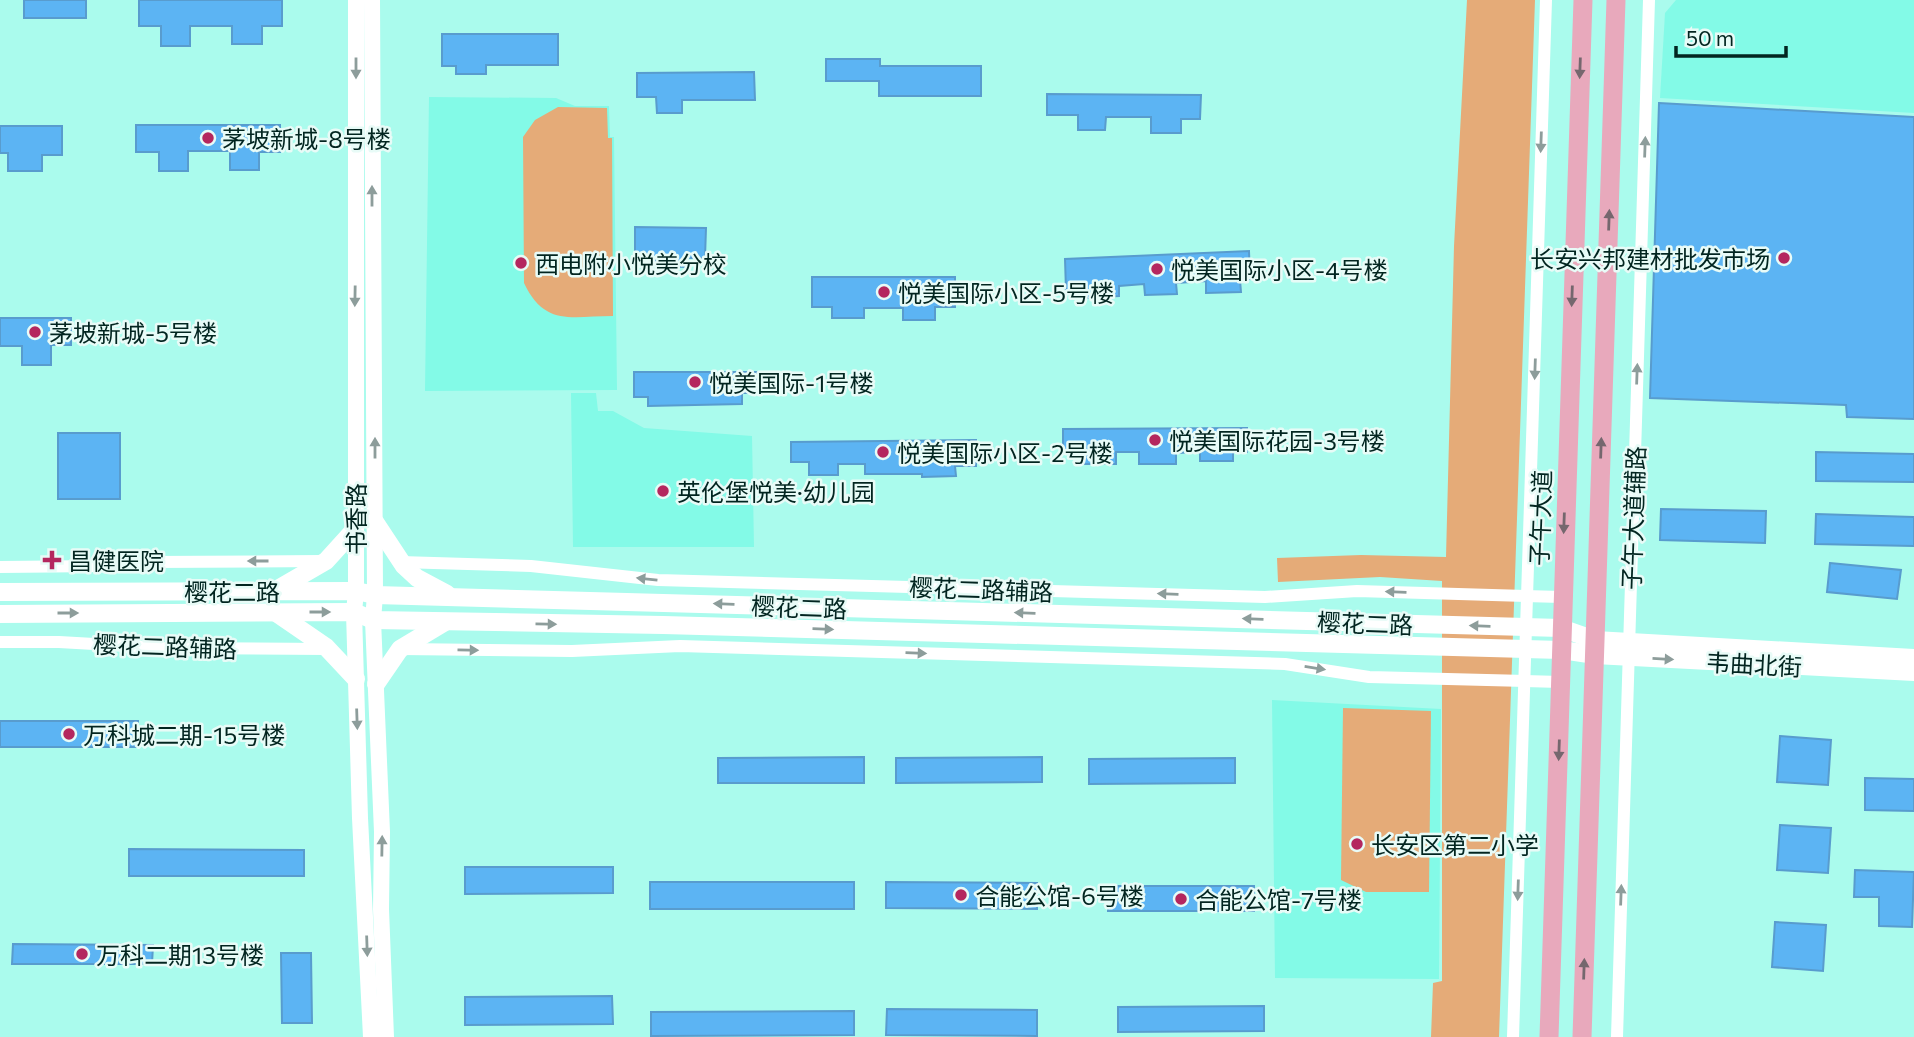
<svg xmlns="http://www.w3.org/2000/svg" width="1914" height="1037" viewBox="0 0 1914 1037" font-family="Commissioner,'Noto Sans SC',sans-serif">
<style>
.built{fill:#83fae7}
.green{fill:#e5ab78}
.building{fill:#5cb4f3;stroke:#589cce;stroke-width:2}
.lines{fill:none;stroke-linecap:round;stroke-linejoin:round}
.minor{stroke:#fff;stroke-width:12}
.tertiary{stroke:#fff;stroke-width:16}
.secondary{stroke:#fff;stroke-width:18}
.primary{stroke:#e8a9bc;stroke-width:19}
.oneway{fill:#8d9d9b}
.oneway2{fill:#75676e}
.poi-dot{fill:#b4275f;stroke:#e8fbf7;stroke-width:2.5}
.labels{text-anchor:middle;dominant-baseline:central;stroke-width:5;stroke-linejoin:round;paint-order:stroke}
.poi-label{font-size:24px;fill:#022520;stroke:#e8fbf7;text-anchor:start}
.street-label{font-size:24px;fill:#022520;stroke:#e8fbf7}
</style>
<rect width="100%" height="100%" fill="#aafbed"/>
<g class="built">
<polygon points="1676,0 1914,0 1914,113 1660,98 1665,13"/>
<polygon points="429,97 556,98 575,106 609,106 610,137 614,137 617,390 425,391"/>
<polygon points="571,393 596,393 598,411 613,411 644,428 752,436 754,547 573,547"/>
<polygon points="1272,700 1441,709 1439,979 1275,978"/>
</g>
<g class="green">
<polygon points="1467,0 1535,0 1499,1037 1431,1037 1433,983 1442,981 1442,581 1380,577 1278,582 1277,558 1361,555 1446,557 1454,246"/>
<path d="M558,107L607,108L608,138H612L613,316C571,316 545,327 524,283L523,137L535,120Z"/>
<polygon points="1343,708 1431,711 1429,892 1366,892 1341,880"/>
</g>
<g class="building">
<rect x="24" y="0" width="62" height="18"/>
<polygon points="139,0 282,0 282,26 262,26 262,44 232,44 232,26 190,26 190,46 161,46 161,26 139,26"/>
<polygon points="442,34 558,34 558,65 486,65 486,74 456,74 456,66 442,66"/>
<polygon points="826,59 880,59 880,66 981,66 981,96 879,96 879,81 826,81"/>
<polygon points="754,72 755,100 682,100 682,113 657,113 656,97 637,97 637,73"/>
<polygon points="1047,94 1201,95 1200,119 1181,119 1181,133 1151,133 1151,117 1106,117 1105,130 1078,130 1078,115 1047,115"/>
<polygon points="1659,103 1914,117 1914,419 1847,417 1846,405 1650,398"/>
<polygon points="136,125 280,125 280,152 259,152 259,170 230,170 230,151 188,151 188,171 159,171 159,152 136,152"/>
<polygon points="0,126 62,126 62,155 42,155 42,171 8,171 8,153 0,153"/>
<polygon points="635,227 706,228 705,258 686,258 686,267 655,266 655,258 635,258"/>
<polygon points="1249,251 1250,279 1240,280 1241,292 1206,293 1206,281 1176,283 1177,294 1145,295 1144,284 1119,286 1119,296 1082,298 1082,290 1066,291 1065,259"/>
<polygon points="812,277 955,277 955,307 935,307 935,320 903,320 903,308 864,308 864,318 832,318 832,307 812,307"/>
<polygon points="0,318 71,318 71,345 51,345 51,365 22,365 22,346 0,346"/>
<polygon points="634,372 757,372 757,393 742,393 742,404 648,406 648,397 634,397"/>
<polygon points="1247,428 1247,452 1233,452 1233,461 1200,461 1200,452 1176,453 1176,464 1139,464 1139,452 1116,452 1116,464 1083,464 1083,454 1063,454 1063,429"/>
<rect x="58" y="433" width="62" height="66"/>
<polygon points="976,440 976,466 955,466 956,476 922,477 922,474 865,474 865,464 838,464 838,475 809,475 809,462 791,462 791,442"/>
<polygon points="1816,452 1914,454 1914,482 1816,481"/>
<polygon points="1661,509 1766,511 1765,543 1660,540"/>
<polygon points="1816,514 1914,517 1914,546 1815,544"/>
<polygon points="1830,563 1901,570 1897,599 1827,592"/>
<rect x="0" y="721" width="138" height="26"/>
<polygon points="1780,736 1831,740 1828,785 1777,782"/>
<polygon points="864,757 864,783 718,783 718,758"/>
<polygon points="1042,757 1042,782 896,783 896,758"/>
<polygon points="1235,758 1235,783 1089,784 1089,759"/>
<polygon points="1865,778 1914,779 1914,811 1865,810"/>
<polygon points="1780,825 1831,828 1828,873 1777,870"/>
<polygon points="129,849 304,850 304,876 129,876"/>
<polygon points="465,867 613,867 613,893 465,894"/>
<polygon points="1855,870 1914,872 1912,927 1879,926 1879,897 1854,897"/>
<rect x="650" y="882" width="204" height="27"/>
<polygon points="886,882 1037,883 1037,909 886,908"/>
<rect x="1108" y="886" width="146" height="25"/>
<polygon points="1775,922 1826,925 1823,971 1772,967"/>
<polygon points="13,944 153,945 152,964 12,964"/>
<polygon points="281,953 311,953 312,1023 282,1023"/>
<polygon points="612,996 613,1024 465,1025 465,997"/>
<polygon points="1264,1006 1264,1031 1118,1032 1118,1007"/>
<polygon points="887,1009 1037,1010 1037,1036 886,1035"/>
<polygon points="854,1011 854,1035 651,1036 651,1012"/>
</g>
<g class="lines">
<g class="minor">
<polyline points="400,562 531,566 658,580 1265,597 1357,591 1562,597"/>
<polyline points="0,567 102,566 149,562 323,561"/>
<polyline points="0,642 59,642 164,648 328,649"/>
<polyline points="401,649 572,651 680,646 1285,664 1369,677 1561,682"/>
<polyline points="1513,1037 1546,0"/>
<polyline points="1617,1037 1649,0"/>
</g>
<g class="tertiary">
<polyline points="356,0 356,591 354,612 360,818 371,1037"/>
<path d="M372,0C372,198 375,396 375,595L373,620L382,832L381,909L386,1037"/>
</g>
<g class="secondary">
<polyline points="375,522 404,566 417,578 447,594"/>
<polyline points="276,590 326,561 355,529"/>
<polyline points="0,592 356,591 375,595 1561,628 1595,640 1914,658"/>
<polyline points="275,612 326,647 356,679"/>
<polyline points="0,614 354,612 373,620 663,625 1562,650 1595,655 1914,672"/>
<polyline points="376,684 400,649 445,622"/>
</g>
<g class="primary">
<polyline points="1549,1037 1583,0"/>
<polyline points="1582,1037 1616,0"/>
</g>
</g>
<defs><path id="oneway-solid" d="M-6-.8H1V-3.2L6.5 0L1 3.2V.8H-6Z" transform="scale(1.75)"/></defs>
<g class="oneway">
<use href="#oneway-solid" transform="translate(356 68) rotate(90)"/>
<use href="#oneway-solid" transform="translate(1541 142) rotate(92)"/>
<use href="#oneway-solid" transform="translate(1645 147) rotate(-88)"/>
<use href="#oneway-solid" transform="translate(372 196) rotate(-90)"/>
<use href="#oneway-solid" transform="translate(355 296) rotate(91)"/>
<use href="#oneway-solid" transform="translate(1535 369) rotate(92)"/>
<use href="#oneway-solid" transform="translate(1637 374) rotate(-88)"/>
<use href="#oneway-solid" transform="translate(375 448) rotate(-90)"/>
<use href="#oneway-solid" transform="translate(258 561) rotate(180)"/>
<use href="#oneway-solid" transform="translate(647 579) rotate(-174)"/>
<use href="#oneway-solid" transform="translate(1396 592) rotate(-178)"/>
<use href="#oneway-solid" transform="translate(1168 594) rotate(-178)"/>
<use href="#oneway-solid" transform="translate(724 604) rotate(-178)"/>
<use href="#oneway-solid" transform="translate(320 612)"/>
<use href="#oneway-solid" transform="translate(68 613)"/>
<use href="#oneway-solid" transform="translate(1025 613) rotate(-178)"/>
<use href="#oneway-solid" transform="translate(1253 619) rotate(-178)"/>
<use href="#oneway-solid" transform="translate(546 624) rotate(1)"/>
<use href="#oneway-solid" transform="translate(1480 626) rotate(-178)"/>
<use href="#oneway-solid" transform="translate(823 629) rotate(2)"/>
<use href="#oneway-solid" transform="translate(468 650) rotate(1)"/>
<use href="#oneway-solid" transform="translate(916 653) rotate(2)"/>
<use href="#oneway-solid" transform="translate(1663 659) rotate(3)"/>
<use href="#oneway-solid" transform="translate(1315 668) rotate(9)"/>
<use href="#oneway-solid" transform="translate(357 719) rotate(88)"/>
<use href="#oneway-solid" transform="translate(382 846) rotate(-89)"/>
<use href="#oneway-solid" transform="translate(1518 890) rotate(92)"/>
<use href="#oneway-solid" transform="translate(1621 895) rotate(-88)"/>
<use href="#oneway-solid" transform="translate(367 946) rotate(88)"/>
</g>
<g class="oneway2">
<use href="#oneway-solid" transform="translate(1580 68) rotate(92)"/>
<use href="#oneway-solid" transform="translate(1609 220) rotate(-88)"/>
<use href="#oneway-solid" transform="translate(1572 296) rotate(92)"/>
<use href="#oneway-solid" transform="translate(1601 448) rotate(-88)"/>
<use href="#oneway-solid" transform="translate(1564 523) rotate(92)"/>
<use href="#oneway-solid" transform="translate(1559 750) rotate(92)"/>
<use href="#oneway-solid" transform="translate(1584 969) rotate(-88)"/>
</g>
<g class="poi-dot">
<circle cx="208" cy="138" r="7"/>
<circle cx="1784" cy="258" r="7"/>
<circle cx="521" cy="263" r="7"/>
<circle cx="1157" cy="269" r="7"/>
<circle cx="884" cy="292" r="7"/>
<circle cx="35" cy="332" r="7"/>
<circle cx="695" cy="382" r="7"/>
<circle cx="1155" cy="440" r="7"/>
<circle cx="883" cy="452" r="7"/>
<circle cx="663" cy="491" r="7"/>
<path d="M48.5 549.5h7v7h7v7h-7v7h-7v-7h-7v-7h7z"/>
<circle cx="69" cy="734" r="7"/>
<circle cx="1357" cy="844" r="7"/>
<circle cx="961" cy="895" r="7"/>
<circle cx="1181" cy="899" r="7"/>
<circle cx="82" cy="954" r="7"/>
</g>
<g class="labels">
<g class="poi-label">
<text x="222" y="138">茅坡新城-8号楼</text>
<text x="1770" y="258" text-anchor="end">长安兴邦建材批发市场</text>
<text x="535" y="263">西电附小悦美分校</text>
<text x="1171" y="269">悦美国际小区-4号楼</text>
<text x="898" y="292">悦美国际小区-5号楼</text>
<text x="49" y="332">茅坡新城-5号楼</text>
<text x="709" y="382">悦美国际-1号楼</text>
<text x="1169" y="440">悦美国际花园-3号楼</text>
<text x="897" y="452">悦美国际小区-2号楼</text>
<text x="677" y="491">英伦堡悦美·幼儿园</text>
<text x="68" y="560">昌健医院</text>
<text x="83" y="734">万科城二期-15号楼</text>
<text x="1371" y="844">长安区第二小学</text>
<text x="975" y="895">合能公馆-6号楼</text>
<text x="1195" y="899">合能公馆-7号楼</text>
<text x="96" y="954">万科二期13号楼</text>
</g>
<g class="street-label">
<text transform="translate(1540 518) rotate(-88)">子午大道</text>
<text transform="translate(1633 518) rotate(-88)">子午大道辅路</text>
<text transform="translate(355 519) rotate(-90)">书香路</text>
<text transform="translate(981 589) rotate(2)">樱花二路辅路</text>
<text x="232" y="591">樱花二路</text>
<text transform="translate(799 607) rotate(2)">樱花二路</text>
<text transform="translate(1365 623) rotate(2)">樱花二路</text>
<text transform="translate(165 646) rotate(2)">樱花二路辅路</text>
<text transform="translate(1754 664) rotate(3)">韦曲北街</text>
</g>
</g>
<path d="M1676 46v10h110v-10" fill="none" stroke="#022520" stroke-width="3.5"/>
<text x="1686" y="46" font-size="21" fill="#022520" stroke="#e8fbf7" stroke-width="5" paint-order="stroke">50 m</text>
</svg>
